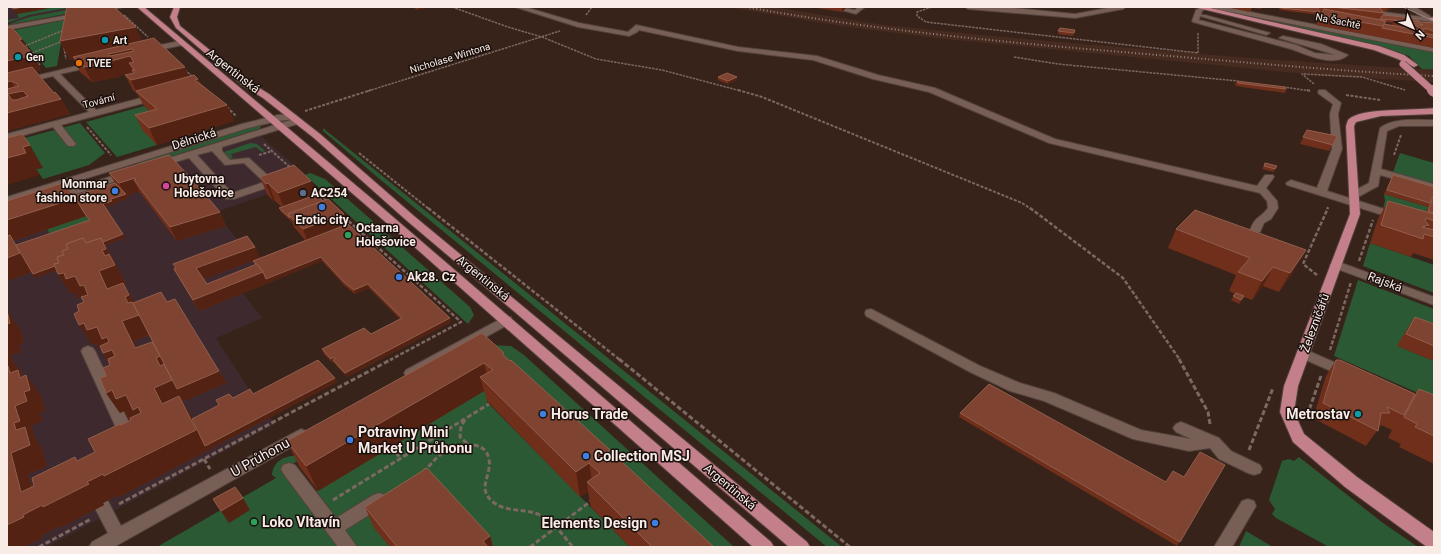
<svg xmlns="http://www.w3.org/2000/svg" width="1441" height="554" font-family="Roboto,sans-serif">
  <rect width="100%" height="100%" fill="#38231b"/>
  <g fill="#3e2a2e">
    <polygon points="7,7 84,7 50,16 7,24"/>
    <polygon points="261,136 305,175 280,190 216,212 245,250 252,248 263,261 268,283 243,293 262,318 216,338 252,394 275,424 47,547 7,547 7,216 130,176"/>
  </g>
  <polygon fill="#462b20" points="727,7 772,7 884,25 991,36 1249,58 1401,68 1398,65 1416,69 1434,69 1434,82 1328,76 945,39 841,26"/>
  <g fill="#2b5933">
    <polygon points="55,7 72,7 29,15 7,23 7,20 19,18 17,14"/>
    <polygon points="82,7 82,11 7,25 29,17"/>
    <polygon points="1207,7 1431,51 1434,53 1434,69 1422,69 1409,56 1386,48"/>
    <polygon points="65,20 57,66 46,68 15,30"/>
    <polygon points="144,106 164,125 157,145 117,157 86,122"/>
    <polygon points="80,123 105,153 89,165 43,179 36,169 42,168 10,142"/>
    <polygon points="259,125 261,127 259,129 143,165 138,164 140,161 252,126"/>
    <polygon points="323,128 842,547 827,547 382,181 323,131"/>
    <polygon points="250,143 257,144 265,151 262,152 256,147 231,154 233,158 230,159 224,152"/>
    <polygon points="1400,153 1434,163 1434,184 1393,172"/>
    <polygon points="310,173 325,179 470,307 474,315 468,324 305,175"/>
    <polygon points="1384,194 1428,207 1429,206 1423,218 1383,209 1385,201"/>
    <polygon points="86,216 93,224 53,238 47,229"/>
    <polygon points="1370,243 1434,265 1434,293 1363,266"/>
    <polygon points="1358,280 1434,309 1434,340 1398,346 1434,361 1434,400 1334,356"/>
    <polygon points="491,345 511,346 524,355 734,547 709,547"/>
    <path d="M490,387L487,402L630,547H487L375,528L390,547H157L276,478L272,475C273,458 291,453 305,457L282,470L304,498Z"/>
    <polygon points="1299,457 1383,523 1418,547 1329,547 1276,518 1272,514 1275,509 1269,500 1282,461 1289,459 1294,461"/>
    <polygon points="1246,531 1273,547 1239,547"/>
  </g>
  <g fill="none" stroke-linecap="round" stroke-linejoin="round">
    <defs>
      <g id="minor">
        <polygon points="110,7 123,7 100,13 97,11"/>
        <path d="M515,7H525L579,23L628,32L636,25L738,47L817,56L878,75L935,88L1055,139L1257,186L1265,175H1273L1274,177L1266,188L1277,201L1278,208L1271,219L1264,223L1260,232H1252L1250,230C1256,215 1260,219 1268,208L1267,201L1260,193L1049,143L929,92L873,79L813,60L738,51L639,30L637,32L629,36L578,27Z"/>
        <polygon points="858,7 865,7 856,14 841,10 844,8 855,10"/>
        <polygon points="965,7 1003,7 1075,14 1113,7 1126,7 1123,9 1075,18 968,9"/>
        <path d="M1201,7L1207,8L1202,11L1201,15H1205L1270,33L1266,35L1200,16L1199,20L1296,45L1315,53L1336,55L1279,38L1283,36L1321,44L1348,55C1333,68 1306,54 1291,49L1193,22L1192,21L1196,10Z"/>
        <polygon points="1212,7 1225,7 1434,48 1434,52 1215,9"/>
        <polygon points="1407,7 1415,7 1430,16 1431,18 1434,18 1434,22 1368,14 1365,12 1368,10 1422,17"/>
        <polygon points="80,13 82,14 82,16 7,30 7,26"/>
        <polygon points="180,41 184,43 183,45 148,52 144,50 145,48"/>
        <polygon points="93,62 97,64 96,66 60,74 96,110 156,94 160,97 159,99 61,125 76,144 74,146 68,146 53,127 7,140 7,134 89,112 53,76 7,87 7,83"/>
        <polygon points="1319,90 1325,90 1341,103 1338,114 1342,149 1327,191 1400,214 1401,216 1400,218 1392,218 1287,185 1286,183 1291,180 1317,188 1332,149 1330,114 1333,104 1319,94 1318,92"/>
        <path d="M293,114L296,115L297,117L296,119H301L302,121L301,123L222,147V151L230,160L249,158L276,183L275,185L234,199H226L189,158L159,167L154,164L156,162L294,119L278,121L248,128L7,203V197L242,124L278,115ZM212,151L225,165L244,163L264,182L232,193L197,155Z"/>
        <path d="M1429,120H1434V126H1399L1387,131L1381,169L1434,184V190L1380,175L1378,186L1358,197H1350L1349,195L1350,193L1369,183L1380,128C1393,118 1413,120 1429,120Z"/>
        <polygon points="128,171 132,172 133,174 132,176 60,199 56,200 51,197 52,195"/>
        <polygon points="1336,261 1434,297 1434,305 1332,267 1330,265 1332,263"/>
        <polygon points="871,309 980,366 1020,383 1054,393 1141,430 1191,439 1176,432 1173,428 1176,424 1181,422 1186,424 1219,438 1231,451 1260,465 1262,469 1260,473 1254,475 1248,473 1219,459 1210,448 1189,451 1133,439 1044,401 1010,391 970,372 866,316 865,313 866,310"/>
        <polygon points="506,316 511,317 512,320 511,323 416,376 411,378 406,376 404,373 406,370"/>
        <path d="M88,346L93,348L95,351L133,431C128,439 124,444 115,441L112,437L117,430L81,351L83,348Z"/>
        <polygon points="1304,349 1352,370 1354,373 1352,376 1347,378 1299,357 1297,354 1299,351"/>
        <polygon points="301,429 306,431 309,435 306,439 114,547 89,547 92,542 108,533 86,491 88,486 94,484 100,486 121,526"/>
        <polygon points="289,463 295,465 336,518 373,495 379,493 385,495 387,500 385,505 345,530 357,547 338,547 283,473 281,469 283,465"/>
        <polygon points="1248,499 1254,501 1256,506 1232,547 1214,547 1242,501"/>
      </g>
      <g id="major">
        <polygon points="137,7 144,7 378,204 771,542 774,547 753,547 419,251"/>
        <polygon points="174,7 180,7 177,17 180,26 248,81 269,94 320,134 414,216 807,542 810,547 789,547 523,319 406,220 314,138 263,98 242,85 176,28 170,17"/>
        <polygon points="1194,7 1206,7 1379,46 1404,55 1418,65 1414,67 1398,59 1374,50"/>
        <polygon points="1434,17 1434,22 1429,19 1430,18"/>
        <path d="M1434,108V114L1381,116L1356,122L1354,126L1360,214L1298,386L1294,412L1304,434L1357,477L1434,532V547H1427L1345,487L1293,442L1280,412L1284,386L1350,214L1346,126L1348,120C1360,107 1415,111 1434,108Z"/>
      </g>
    </defs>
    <use href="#minor" stroke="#53423c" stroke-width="2"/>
    <use href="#major" stroke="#53423c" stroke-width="2"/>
    <g stroke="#7b6861" stroke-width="1.5" stroke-dasharray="2.5 1" stroke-linecap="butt">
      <polyline points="452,7 508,27 542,37 596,59 662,70 741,91"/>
      <polyline points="932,7 917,12 917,16 926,22 1198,53 1198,32"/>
      <polyline points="124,15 148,37"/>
      <polyline points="586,15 592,7"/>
      <polyline points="24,44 40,65"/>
      <polyline points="25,46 64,30"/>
      <polyline points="64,48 66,59"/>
      <polyline points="32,53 63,41"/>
      <polyline points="1014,57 1058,64 1238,81"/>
      <polyline points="185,70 193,77"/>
      <polyline points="1314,84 1302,74 1362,77 1405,90"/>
      <polyline points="1283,87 1311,91"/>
      <polyline points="368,91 560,31"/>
    </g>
    <g stroke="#7b6861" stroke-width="2" stroke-dasharray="3 1.5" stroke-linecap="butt">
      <polyline points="738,90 762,97 1022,203 1031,209"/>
      <polyline points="1307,90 1311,91"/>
      <polyline points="1346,95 1380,100"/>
      <polyline points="227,107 236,116"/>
      <polyline points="305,111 371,90"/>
      <polyline points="87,127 111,155"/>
      <polyline points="264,144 292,169"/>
      <polyline points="359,153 429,209"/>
      <polyline points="259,155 272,151"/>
      <polyline points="1394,155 1401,135"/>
      <polyline points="313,189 327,201"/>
      <polyline points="1327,209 1328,207"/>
    </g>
    <g stroke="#7b6861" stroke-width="2.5" stroke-dasharray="4 2" stroke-linecap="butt">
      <polyline points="428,208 620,360"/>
      <polyline points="1030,208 1123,278 1180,360"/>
      <polyline points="344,217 461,322 390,360"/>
      <polyline points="1359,261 1373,220"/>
      <polyline points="1317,275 1303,264 1328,208"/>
      <polyline points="1330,350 1351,282"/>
    </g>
    <g stroke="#7b6861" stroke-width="3" stroke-dasharray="5 2.5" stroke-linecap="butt">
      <polyline points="619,359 850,547"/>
      <polyline points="1179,359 1208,412 1210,424"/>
      <polyline points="1307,416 1321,376"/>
      <polyline points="465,420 461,426 460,437 468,444"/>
      <polyline points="391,447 401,459"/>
      <polyline points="1249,450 1273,388"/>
      <polyline points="204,459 210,469"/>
      <path d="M423,472C430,466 435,458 443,453C456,444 485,438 489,459C492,476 476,488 493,502C507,513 525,508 540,515C554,521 563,536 573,547"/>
      <polyline points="333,500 489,404"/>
      <polyline points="119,504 392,359"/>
      <polyline points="39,547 91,519"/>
      <polyline points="530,547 591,501"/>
    </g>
    <use href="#minor" fill="#785f56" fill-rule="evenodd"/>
    <use href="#major" fill="#c37f8a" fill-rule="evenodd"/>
    <polyline stroke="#98867f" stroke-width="1" points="1403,7 1434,21"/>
    <path stroke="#98867f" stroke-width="2" stroke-dasharray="1 2.5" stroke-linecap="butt" d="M746,7C879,31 1012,43 1146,54C1242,62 1338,71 1434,76"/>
    <defs>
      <polyline id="major-bridge-far1" points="1403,64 1433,91"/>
      <polyline id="major-bridge" points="1432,90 1434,92"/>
    </defs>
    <use href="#major-bridge-far1" stroke="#53423c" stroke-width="8" stroke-linecap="butt"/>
    <use href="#major-bridge" stroke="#53423c" stroke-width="11" stroke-linecap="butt"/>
    <use href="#major-bridge-far1" stroke="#c37f8a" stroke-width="7"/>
    <use href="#major-bridge" stroke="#c37f8a" stroke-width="10"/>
  </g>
  <g fill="#6f2f1b" fill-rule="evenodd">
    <polygon points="412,7 430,7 418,10"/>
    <polygon points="817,7 846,7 846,8 842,12 817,8"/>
    <polygon points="1230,7 1262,7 1261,9 1252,8 1250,12 1232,8"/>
    <path d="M1278,7H1391L1389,11H1382L1384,13L1383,15L1420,22L1434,23V48L1316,25L1320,16L1319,15L1280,10ZM1385,22L1393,23L1392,25L1384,24Z"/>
    <polygon points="7,26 33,55 41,70 36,71 54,93 61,99 70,114 7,131"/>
    <polygon points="1060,28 1075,30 1073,36 1058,34"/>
    <polygon points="60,41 142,41 189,76 198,79 201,84 227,105 234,121 157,145 143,131 135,115 149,111 144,106 138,95 133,90 125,75 133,73 133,72 118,76 119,77 92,82 80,72 74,59 70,60"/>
    <polygon points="718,77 737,80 728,84 718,80"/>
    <polygon points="1237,81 1286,89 1285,93 1236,86 1235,84"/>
    <polygon points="1307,130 1337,136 1329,151 1300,144"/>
    <path d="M169,155L220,212L226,226L177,241L139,191L127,196L128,198L114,203L115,204L105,207L125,238L105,245L112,257L126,284L124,285L134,303L167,302L219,371L226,383L184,401L183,400L182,401L192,419L233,398L335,378L337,382L119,497L118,495L103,503L104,505L60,528L59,526L41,536L42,538L24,547L7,311L21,331L24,342L19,344L21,352L11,355L12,360L21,372L23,377L41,396L45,410L40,413L42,421L31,426L35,439L41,447L47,466L28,474L32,487L75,457L78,461L95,452L121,425L131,420L130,419L129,420L124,411L120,413L106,393V376L110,365L103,353L101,349L100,350L96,343L92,345L79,311L84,302L85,295L78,298L75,292L71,294L58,274L57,270L35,278L32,272L7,281V201L74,196L115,183L109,173ZM86,216L90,221L18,248L13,241ZM149,335L159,353L137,348L134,341Z"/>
    <polygon points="1265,163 1277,166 1273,172 1262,169"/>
    <polygon points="1393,175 1430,203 1432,200 1434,200 1434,260 1413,253 1411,257 1370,243 1378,219 1388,201 1426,212 1428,207 1384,194"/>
    <polygon points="260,177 311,181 316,195 323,201 344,214 348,224 450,318 451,322 347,377 335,364 334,362 333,363 324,354 322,349 371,334 400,319 369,288 355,294 345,286 322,261 199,311 180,280 174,269 255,247 260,258 204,279 207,284 255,265 253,261 305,240 294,227 292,222 281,212 279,208 282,207 275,201 273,201 267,194"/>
    <polygon points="1176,229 1295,269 1279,292 1263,286 1252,300 1244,297 1239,304 1231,300 1235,294 1229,291 1236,275 1168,248"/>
    <polygon points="1415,317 1434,324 1434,361 1397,346 1407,329"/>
    <polygon points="504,353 504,356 610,454 714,547 630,547 591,507 588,492 580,497 487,401 484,391 318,491 299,466 287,441"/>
    <polygon points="1336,360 1415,394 1419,389 1434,395 1434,464 1399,447 1401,444 1388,438 1392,430 1381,425 1366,446 1313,418 1326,376"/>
    <polygon points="960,413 1166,482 1225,465 1177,546 959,417"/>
    <polygon points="365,507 490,536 493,547 390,547 374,528"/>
  </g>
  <g fill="#532212">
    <polygon points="23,7 45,7 46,9 16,14 13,9"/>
    <polygon points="418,7 430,7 418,10"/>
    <polygon points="842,7 846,7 846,8 842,12"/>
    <polygon points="1389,7 1391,7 1389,11 1386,11"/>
    <polygon points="136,27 144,46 73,57 74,59 70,60 60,41"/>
    <polygon points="22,39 30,53 19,40"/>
    <polygon points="132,49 138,63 134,62 130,56 136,71 129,63 133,72 118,76 119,77 92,82 84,67 108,54"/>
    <polygon points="33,55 41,70 7,78 7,61"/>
    <polygon points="185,67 191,82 136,91 138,95 131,80"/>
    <polygon points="737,77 737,80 728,84 728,81"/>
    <polygon points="198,79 205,94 195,80"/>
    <polygon points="11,81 17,92 23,91 32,106 61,99 70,114 7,131 7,82"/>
    <polygon points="227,105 234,121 157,145 149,128"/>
    <polygon points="7,136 19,155 23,147 30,145 43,168 36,169 40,175 7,185"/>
    <polygon points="135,178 141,190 134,180 139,191 127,196 128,198 114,203 115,204 105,207 103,204 111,199 125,195 119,183"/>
    <polygon points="311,181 318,198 285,210 278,193"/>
    <polygon points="268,183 275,201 273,201 266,184"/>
    <polygon points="76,198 86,216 13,241 22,254 32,272 7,281 7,220"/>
    <polygon points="220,212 226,226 177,241 170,227"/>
    <polygon points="344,214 349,227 308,243 303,229"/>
    <polygon points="1429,225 1421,238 1422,227"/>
    <polygon points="123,234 125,238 105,245 112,257 126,284 124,285 134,302 150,334 134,341 147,368 135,348 99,271 91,251 61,257"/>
    <polygon points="255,247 260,258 202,280 196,268"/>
    <polygon points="1306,250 1295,269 1279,292 1290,273"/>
    <polygon points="321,257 322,261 199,311 193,300 263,272"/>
    <polygon points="64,262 67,266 35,278 33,274"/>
    <polygon points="1273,267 1263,286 1252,300 1262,281"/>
    <polygon points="64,273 75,276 84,285 96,304 85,295 78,298 75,292 71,294 58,274"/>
    <polygon points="368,284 369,288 355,294 354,290"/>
    <polygon points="7,311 21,331 24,342 19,344 21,352 11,355 12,360 21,372 22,376 29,385 26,375 41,396 45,410 40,413 42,421 31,426 35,439 41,447 47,466 28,474 37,508 77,461 75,457 91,478 162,404 154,388 160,366 156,358 152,342 164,362 219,371 226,383 184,401 183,400 182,401 191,416 206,446 335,378 337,382 119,497 118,495 103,503 104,505 60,528 59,526 41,536 42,538 24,547 7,547 7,525 23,515 21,492 11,453 16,430 14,423 7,379"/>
    <polygon points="450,318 451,322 347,377 345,373"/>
    <polygon points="84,323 97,327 107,337 119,357 116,373 103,353 107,347 100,350 96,343 92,345 79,325"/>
    <polygon points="334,357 335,361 333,360 334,362 333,363 331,359"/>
    <polygon points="484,363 490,387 480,377 484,391 318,491 306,466"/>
    <polygon points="112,390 126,395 138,407 151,428 137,416 129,420 124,411 120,413 106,393"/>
    <polygon points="589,463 593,488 587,482 588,492 580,497 576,472"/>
    <polygon points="243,498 250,510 229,523 221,511"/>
    <polygon points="490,536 493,547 484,547 483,541"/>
  </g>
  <g fill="#7e4331" stroke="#915e4d" fill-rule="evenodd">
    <polygon points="12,7 23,7 13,9"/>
    <polygon points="67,7 114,7 136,27 60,41"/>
    <polygon points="1281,7 1317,7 1320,12 1281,8"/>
    <polygon points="1332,7 1379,7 1384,13"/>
    <polygon points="1324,9 1386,21 1383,26 1321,15"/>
    <polygon points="1383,15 1412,18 1420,22 1380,19"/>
    <polygon points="1394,20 1434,23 1434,32 1429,29 1421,29 1415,25 1423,25 1421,24 1398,23"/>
    <polygon points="1384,24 1424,31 1423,33 1434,35 1434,38 1382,28"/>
    <polygon points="7,26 8,28 11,27 16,32 22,39 19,40 33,55 7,61"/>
    <polygon points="1060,28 1075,30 1074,33 1058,31"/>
    <path d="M154,38L185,67L131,80L125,75L134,73L132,70H135L129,63L134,62L130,56L111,61L112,62L84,67L73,57ZM132,49L134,51L110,56L108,54Z"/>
    <path d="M32,67L54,93L55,92L61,99L7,113V89L19,86L16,83L11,81L7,82V73ZM23,91L28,96L16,100H12L8,94Z"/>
    <polygon points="727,73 737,77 728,81 718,77"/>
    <polygon points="194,75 198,79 195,80 227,105 149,128 135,115 157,109 136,91"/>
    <polygon points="1237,81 1285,87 1286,89 1238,83"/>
    <polygon points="1307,130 1337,136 1333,145 1303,137"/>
    <polygon points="22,134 30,145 23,147 26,153 7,158 7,138"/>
    <polygon points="169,155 191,178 220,212 170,227 134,180 136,179 135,178 119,183 109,173"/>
    <polygon points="1265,163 1277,166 1275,169 1264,166"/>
    <polygon points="294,165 311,181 278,193 268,183 266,184 260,177"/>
    <polygon points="1393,175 1434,187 1434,195 1430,203 1387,190"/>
    <polygon points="63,183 76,198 7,220 7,201"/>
    <polygon points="115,183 126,194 111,199 112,201 103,204 123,234 103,242 101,238 86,243 83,238 66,244 68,249 62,251 64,255 57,257 59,263 54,264 55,266 33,274 16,245 90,220 85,214 74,196"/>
    <polygon points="316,195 323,201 288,214 290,218 279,208"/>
    <polygon points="328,199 344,214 303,229 288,214"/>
    <polygon points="1432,200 1434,200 1434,213 1428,211"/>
    <polygon points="1388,201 1434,214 1434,221 1426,218 1425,221 1429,225 1422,227 1434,230 1434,237 1424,234 1423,239 1381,225"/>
    <polygon points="1195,210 1306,250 1290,273 1273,267 1262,281 1238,272 1250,258 1176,229"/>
    <polygon points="348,224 450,318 345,373 333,360 335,359 334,357 331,359 322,349 364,328 371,334 402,318 368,284 354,290 344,282 321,257 266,279 263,272 257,264 256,264 253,261"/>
    <polygon points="10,235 20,253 7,258 7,236"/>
    <polygon points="247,236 255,247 196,268 207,284 257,264 263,272 193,300 174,269 176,268 173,264"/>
    <polygon points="83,238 86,243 101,238 106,249 102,250 105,256 109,254 115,265 99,271 107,289 123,283 129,295 125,297 128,303 132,302 139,315 122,321 135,348 152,342 160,356 156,358 160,366 164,364 172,380 154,388 162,404 179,396 196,430 104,476 103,474 87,482 89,484 43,507 42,505 23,515 24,517 7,525 7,367 8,366 10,373 18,370 20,378 26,375 30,390 24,392 27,401 15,406 20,421 14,423 16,430 25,427 30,445 11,453 21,492 34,486 32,478 75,457 77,461 95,452 88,439 120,424 121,425 131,420 130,418 141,413 138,407 133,410 126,395 116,399 112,390 106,393 100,378 106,376 103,368 110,365 108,359 115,356 112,350 103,353 100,346 109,342 107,337 102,339 97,327 87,330 84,323 79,325 74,314 79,311 77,305 84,302 81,297 88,295 84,285 80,286 75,276 66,279 64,273 58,274 54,264 59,263 57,257 64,255 62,251 68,249 66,244"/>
    <polygon points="161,292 167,302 175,299 219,371 177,389 133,303"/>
    <polygon points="1236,293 1244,296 1241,300 1233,296"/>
    <polygon points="7,311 10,323 7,324"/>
    <polygon points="1415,317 1434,324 1434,346 1406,334"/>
    <polygon points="482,333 504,353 502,354 510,361 511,360 610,450 607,452 617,460 619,459 714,547 652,547 587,482 600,473 589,463 576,472 480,377 493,370 484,363 306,466 287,441"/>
    <polygon points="318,360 335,378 205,446 192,419 219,405 216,400 229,394 233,398 250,389 253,394"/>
    <polygon points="1336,360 1340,360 1415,394 1404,415 1387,407 1390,413 1381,413 1378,431 1323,403"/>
    <polygon points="989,384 1166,482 1173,471 1184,477 1200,452 1225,465 1180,542 960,413"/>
    <polygon points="1419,389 1434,395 1434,436 1415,427 1417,424 1404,417"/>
    <polygon points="427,468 490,536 483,541 488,547 397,547 365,507"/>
    <polygon points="235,487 243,498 221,511 213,499"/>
  </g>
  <g fill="#0f9aa8" stroke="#190f0c" stroke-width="1.5">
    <circle cx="105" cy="40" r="4"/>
    <circle cx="18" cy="57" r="4"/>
    <circle cx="1358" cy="414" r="4"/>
  </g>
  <circle fill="#e8710a" stroke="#190f0c" stroke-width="1.5" cx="79" cy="63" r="4"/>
  <circle fill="#d1479c" stroke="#190f0c" stroke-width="1.5" cx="166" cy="186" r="4"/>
  <g fill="#3f7fe0" stroke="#190f0c" stroke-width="1.5">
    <circle cx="115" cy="191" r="4"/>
    <circle cx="322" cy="207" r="4"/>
    <circle cx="399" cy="277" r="4"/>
    <circle cx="543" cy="414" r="4"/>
    <circle cx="350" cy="440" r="4"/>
    <circle cx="586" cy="456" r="4"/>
    <circle cx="655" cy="523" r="4"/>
  </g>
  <circle fill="#5c6f8a" stroke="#190f0c" stroke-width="1.5" cx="303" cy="193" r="4"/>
  <g fill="#2e9e5b" stroke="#190f0c" stroke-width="1.5">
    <circle cx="348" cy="235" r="4"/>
    <circle cx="254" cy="522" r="4"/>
  </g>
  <g text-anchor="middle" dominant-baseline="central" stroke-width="3" stroke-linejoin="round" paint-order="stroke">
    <g font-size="10" fill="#f9ebe5" stroke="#190f0c">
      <text transform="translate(1338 21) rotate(11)">Na Šachtě</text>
      <text transform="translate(450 58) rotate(-17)">Nicholase Wintona</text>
      <text transform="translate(99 101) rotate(-15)">Tovární</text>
    </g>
    <g font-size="10" font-weight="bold" fill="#f9ebe5" stroke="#190f0c" text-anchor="start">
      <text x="113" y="40">Art</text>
      <text x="26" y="57">Gen</text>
      <text x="87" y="63">TVEE</text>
    </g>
    <g font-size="12" fill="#f9ebe5" stroke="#190f0c">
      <text transform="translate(233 71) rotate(38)">Argentinská</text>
      <text transform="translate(194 139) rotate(-18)">Dělnická</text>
      <text transform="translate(483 278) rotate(39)">Argentinská</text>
      <text transform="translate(1385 282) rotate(21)">Rajská</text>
      <text transform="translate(1315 323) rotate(-70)">Železničářů</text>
      <text transform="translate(730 487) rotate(40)">Argentinská</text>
    </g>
    <g font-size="12" font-weight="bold" fill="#f9ebe5" stroke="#190f0c" text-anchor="start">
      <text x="174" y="179">Ubytovna<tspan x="174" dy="14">Holešovice</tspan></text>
      <text x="107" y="184" text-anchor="end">Monmar<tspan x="107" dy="14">fashion store</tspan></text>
      <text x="311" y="193">AC254</text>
      <text x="322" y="220" text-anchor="middle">Erotic city</text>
      <text x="356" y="228">Octarna<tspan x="356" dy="14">Holešovice</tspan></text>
      <text x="407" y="277">Ak28. Cz</text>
    </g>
    <g font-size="14" font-weight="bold" fill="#f9ebe5" stroke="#190f0c" text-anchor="start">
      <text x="551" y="414">Horus Trade</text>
      <text x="1350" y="414" text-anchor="end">Metrostav</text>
      <text x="358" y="432">Potraviny Mini<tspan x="358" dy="16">Market U Průhonu</tspan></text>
      <text x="594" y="456">Collection MSJ</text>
      <text x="262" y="522">Loko Vltavín</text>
      <text x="647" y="523" text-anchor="end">Elements Design</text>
    </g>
    <g font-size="14" fill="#f9ebe5" stroke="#190f0c">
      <text transform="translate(260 457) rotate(-29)">U Průhonu</text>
    </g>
  </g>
  <rect width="1441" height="554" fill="none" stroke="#f9ebe5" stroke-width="16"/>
  <g transform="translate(1413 28) rotate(135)" stroke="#190f0c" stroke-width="3" paint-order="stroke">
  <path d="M0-3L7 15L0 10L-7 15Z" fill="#f9ebe5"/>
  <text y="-6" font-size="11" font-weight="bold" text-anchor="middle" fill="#f9ebe5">N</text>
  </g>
</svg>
